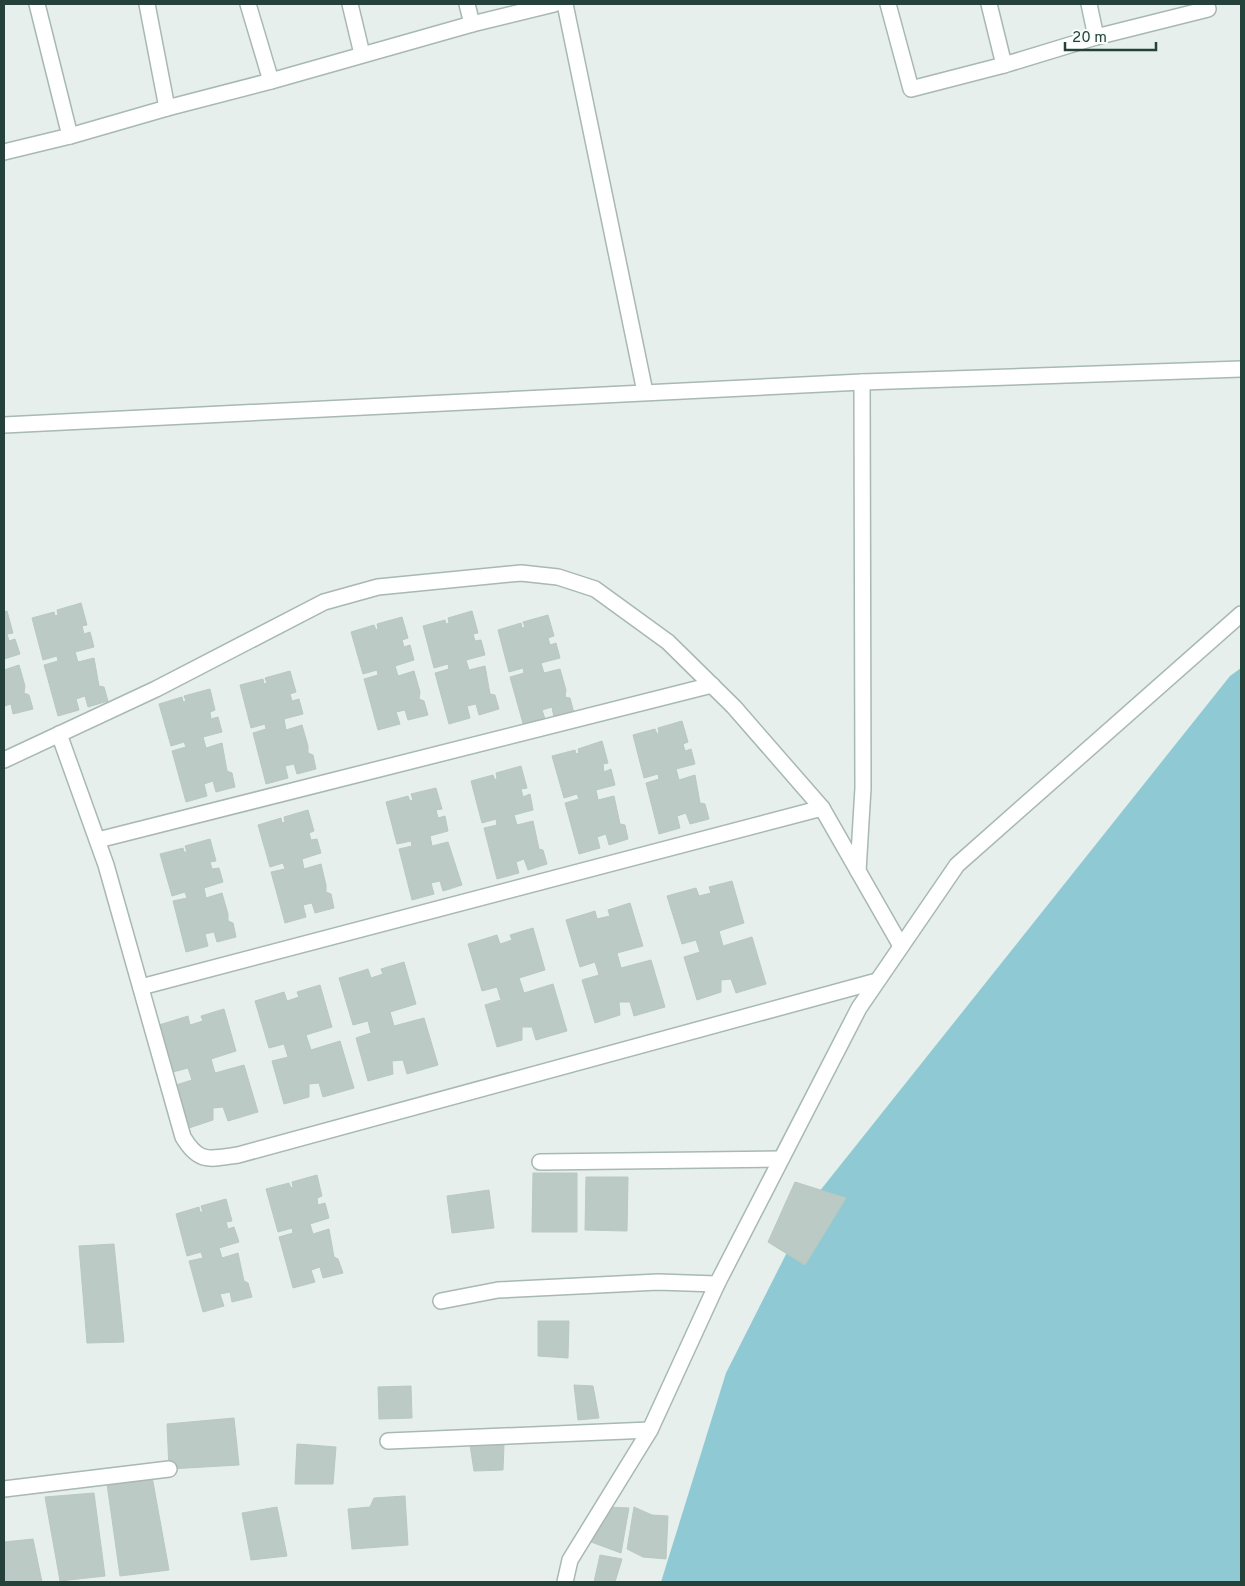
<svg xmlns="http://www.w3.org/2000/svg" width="1245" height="1586" font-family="Overpass,sans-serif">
  <rect width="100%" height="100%" fill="#e6efeb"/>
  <polygon fill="#8ec9d4" points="1241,668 1241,1582 661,1582 726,1373 815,1197 1230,676"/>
  <g fill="#bbcac4" stroke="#b8c9c2">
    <polygon points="81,603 87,625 82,626 84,634 90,632 94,647 75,652 78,662 94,658 99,686 104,687 108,701 88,707 85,696 76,699 79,710 58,716 44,665 58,661 57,656 43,660 32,618 54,612 55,616 58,615 57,610"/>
    <polygon points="7,611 13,633 7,634 9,641 15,639 20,654 4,659 4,612"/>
    <polygon points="472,611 478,633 473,634 475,641 481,640 485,655 466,660 469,670 485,666 490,694 495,695 499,709 479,715 476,704 467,706 470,718 449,724 435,673 449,669 448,664 434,668 423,626 445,620 446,624 449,623 448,618"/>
    <polygon points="548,615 554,636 548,638 550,645 556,643 560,658 541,663 544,673 560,669 566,690 565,697 570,698 574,713 554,718 552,707 542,710 546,722 524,727 510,677 524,673 523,668 509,672 498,630 521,623 522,628 525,627 523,622"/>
    <polygon points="402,617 408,638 402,640 404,647 410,645 414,660 395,666 398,676 414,671 420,692 419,699 424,701 428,715 408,720 405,710 396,712 400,724 378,730 364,679 378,675 377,670 363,674 351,632 374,625 376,630 378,629 377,624"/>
    <polygon points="19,665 25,686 24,693 29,695 33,709 13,714 11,704 4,706 4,670"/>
    <polygon points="290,671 296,692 290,694 292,701 299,699 303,714 284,719 286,730 302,725 308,746 308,753 313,755 316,769 297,774 294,764 285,766 288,778 266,784 253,733 266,729 265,724 251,728 240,685 263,679 264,684 267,683 265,678"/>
    <polygon points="210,689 215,710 210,712 211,719 218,717 222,732 203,737 206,748 222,743 227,771 232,773 235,787 216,792 213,781 204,784 207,796 186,802 172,751 186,747 184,742 171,746 159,704 182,697 183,702 186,701 184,696"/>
    <polygon points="682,721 688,742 683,744 685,751 691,749 695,764 676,769 679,780 695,775 700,803 705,804 709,819 690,824 686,813 677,816 680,828 659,834 646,783 659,779 658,774 644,778 633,735 655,729 657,734 659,733 658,728"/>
    <polygon points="602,741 608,763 603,764 604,772 611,769 615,785 596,790 598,800 614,796 620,824 625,825 628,839 609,845 606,834 597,837 600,848 579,854 565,803 579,799 577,794 564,798 552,756 575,750 576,754 579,753 578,749"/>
    <polygon points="521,766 527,788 521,789 523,797 530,794 533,810 514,815 517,825 533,821 539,849 543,850 547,864 528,870 524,859 516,862 519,873 497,879 484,828 497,825 496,819 482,823 471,781 493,775 495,780 497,778 496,773"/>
    <polygon points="436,788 442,809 436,810 438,818 445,816 448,831 430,836 432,846 448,842 462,885 443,891 440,881 431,883 434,894 412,900 399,849 412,846 411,841 397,844 386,802 408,796 410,801 413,800 411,794"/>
    <polygon points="308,810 314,831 309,833 311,840 317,839 321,853 302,859 304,869 321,864 326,885 326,892 331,894 334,908 315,913 312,903 303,905 306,917 285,923 271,872 285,869 283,863 270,867 258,825 281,818 282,823 285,822 284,817"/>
    <polygon points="210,839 216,861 210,862 212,869 219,868 223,882 204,888 206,898 222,893 228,914 228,921 233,923 236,937 217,942 214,932 205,934 208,946 186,952 173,901 187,898 185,892 172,896 160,854 183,848 184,852 187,852 185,846"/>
    <polygon points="732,881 744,923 719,931 723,946 752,937 766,984 736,993 731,979 721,980 721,992 697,1000 684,957 700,952 696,940 682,944 667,896 696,888 699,896 711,893 709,887"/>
    <polygon points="630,903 643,946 617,953 621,968 651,960 665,1007 634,1016 630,1002 619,1002 620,1015 595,1023 582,980 599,975 595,962 580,967 566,920 595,911 597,919 610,916 608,910"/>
    <polygon points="533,928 545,970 519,978 524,993 553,984 567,1031 536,1040 532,1027 522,1027 522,1040 497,1047 485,1005 501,1000 497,987 482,991 468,944 497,935 500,944 512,940 510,935"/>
    <polygon points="404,962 416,1004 390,1012 394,1026 424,1018 438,1065 407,1074 403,1060 392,1061 393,1074 368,1081 356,1038 371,1033 368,1021 353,1025 339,978 368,969 371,978 383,974 381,969"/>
    <polygon points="320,985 332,1027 306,1035 311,1050 340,1041 354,1088 323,1097 319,1083 309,1084 309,1097 284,1104 272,1061 288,1057 284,1044 269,1048 255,1001 284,992 287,1001 299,997 297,992"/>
    <polygon points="224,1009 236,1051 211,1059 215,1073 244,1065 258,1112 228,1121 223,1107 213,1108 213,1120 189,1128 176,1085 192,1080 188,1068 173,1072 159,1025 188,1016 190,1025 203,1021 201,1016"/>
    <polygon points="533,1173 577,1173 577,1232 532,1232"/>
    <polygon points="317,1175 322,1196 317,1198 318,1205 325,1203 329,1218 310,1224 313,1234 329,1229 334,1257 338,1259 343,1273 323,1278 320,1267 311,1270 315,1282 293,1288 279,1237 293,1233 292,1228 278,1232 266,1189 289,1183 291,1188 293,1187 292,1182"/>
    <polygon points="586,1177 628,1177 627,1231 585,1230"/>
    <polygon points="795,1182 846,1198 805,1265 768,1242"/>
    <polygon points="489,1190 494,1228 452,1233 447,1196"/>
    <polygon points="226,1199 232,1221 226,1222 228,1229 234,1227 239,1242 219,1248 222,1258 238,1253 244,1281 248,1283 252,1297 232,1302 230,1292 220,1294 224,1306 203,1312 189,1261 203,1258 201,1252 187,1256 176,1214 199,1207 200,1212 203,1212 201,1206"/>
    <polygon points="114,1244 124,1342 87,1343 79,1246"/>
    <polygon points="538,1321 569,1321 568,1358 538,1356"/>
    <polygon points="574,1385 593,1386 599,1418 578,1420"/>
    <polygon points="411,1386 412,1418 379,1419 378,1387"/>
    <polygon points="234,1418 239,1465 169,1469 167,1424"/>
    <polygon points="297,1444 336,1447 333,1484 295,1484"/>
    <polygon points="504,1444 503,1470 474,1471 470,1445"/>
    <polygon points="151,1471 169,1570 120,1576 106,1477"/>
    <polygon points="94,1493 105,1576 60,1581 45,1497"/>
    <polygon points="405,1496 408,1545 352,1549 348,1509 370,1507 374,1498"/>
    <polygon points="277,1507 287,1556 251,1560 242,1513"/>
    <polygon points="606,1507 629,1508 621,1553 583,1539"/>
    <polygon points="634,1507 652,1515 668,1516 666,1559 643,1557 627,1549"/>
    <polygon points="33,1539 42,1582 4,1582 4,1542"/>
    <polygon points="600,1555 622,1559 615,1582 594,1582"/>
  </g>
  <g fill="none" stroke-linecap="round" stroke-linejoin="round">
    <defs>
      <g id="minor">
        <polyline points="350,4 362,54"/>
        <polyline points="565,4 645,392"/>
        <polyline points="888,4 911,89 1004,65"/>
        <polyline points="989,4 1004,65 1096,37"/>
        <polyline points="1089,4 1096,37 1208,9 1206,4"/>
        <polyline points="472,24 554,4"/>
        <polyline points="271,81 472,24 467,4"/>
        <polyline points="167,108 271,81 248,4"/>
        <polyline points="70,136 167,108 147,4"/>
        <polyline points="4,152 70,136 37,4"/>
        <polyline points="4,425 862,382 1241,369"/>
        <path d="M59,734L106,865L183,1137C199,1164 210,1159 238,1155L877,981"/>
        <polyline points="4,760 156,689 324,602 378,587 521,573 558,577 595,589 668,642 734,707 822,808 901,946"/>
        <polyline points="98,840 712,685"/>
        <polyline points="858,871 863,788 862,382"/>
        <polyline points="141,987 822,808"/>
        <polyline points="540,1162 781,1159"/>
        <polyline points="441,1301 498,1290 658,1282 717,1284"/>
        <polyline points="388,1441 650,1430"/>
        <polyline points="4,1489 169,1469"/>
        <polyline points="565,1582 570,1560 650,1430 717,1284 859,1008 957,865 1241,614"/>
      </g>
    </defs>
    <use href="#minor" stroke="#a8b8b2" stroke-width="18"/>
    <use href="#minor" stroke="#fff" stroke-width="15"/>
  </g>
  <rect width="1245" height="1586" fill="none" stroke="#24423a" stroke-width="10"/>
  <path d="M1065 42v8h91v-8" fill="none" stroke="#24423a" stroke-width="2.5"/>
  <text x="1072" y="42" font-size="15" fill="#24423a" stroke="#f7fbf9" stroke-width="4" paint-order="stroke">20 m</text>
</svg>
